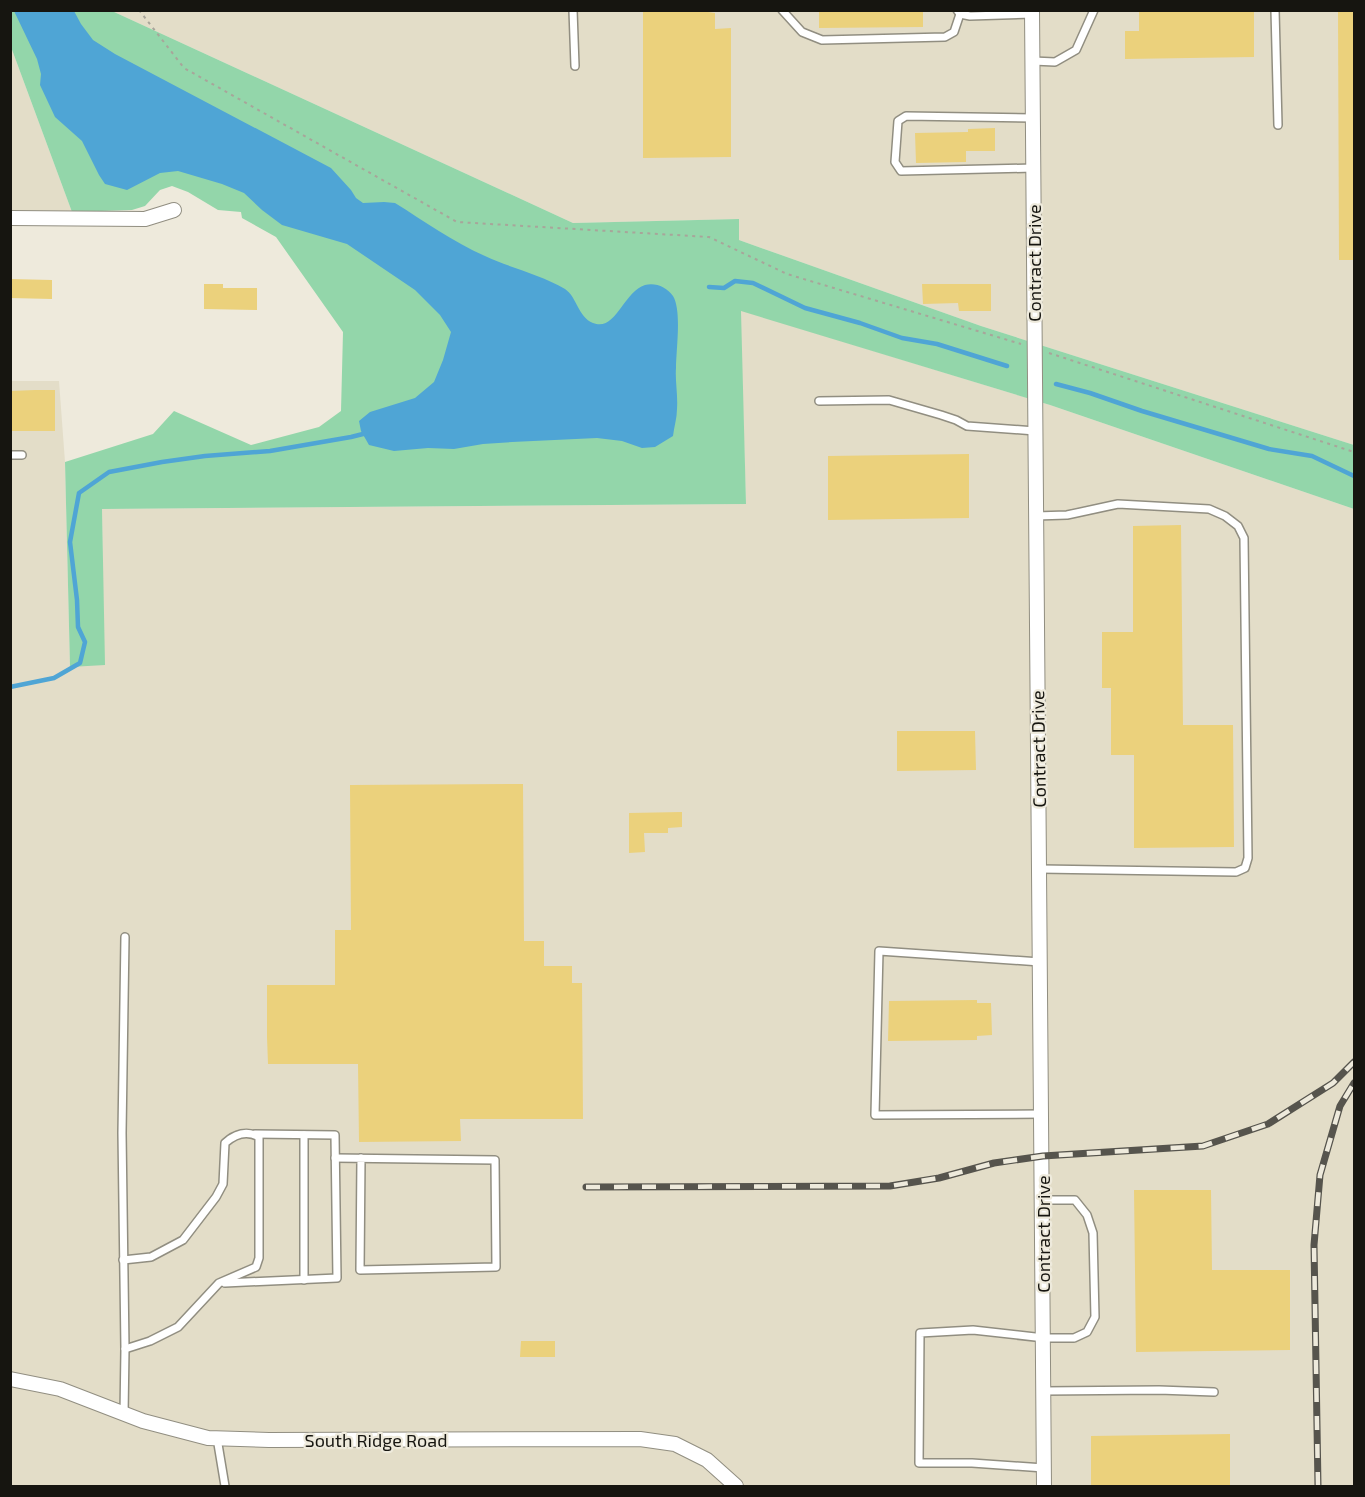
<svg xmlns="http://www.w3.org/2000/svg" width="1365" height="1497" font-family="'Exo 2',sans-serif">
  <rect width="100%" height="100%" fill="#eeeadc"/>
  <g fill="#e3ddc8">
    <polygon points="112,11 1354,11 1354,445 981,326 739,240 739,219 573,223"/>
    <polygon points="11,47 72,212 11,212"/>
    <polygon points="740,310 1050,405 1354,509 1354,1486 11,1486 11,381 59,381 65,462 70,666 104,664 102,509 746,504"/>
  </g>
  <polygon fill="#93d6aa" points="11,11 112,11 573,223 739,219 739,240 981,326 1354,445 1354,509 1050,405 741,311 746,504 102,509 105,665 70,667 65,462 153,434 174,411 251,445 319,427 341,411 343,332 276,237 242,218 241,212 218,210 188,192 172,186 160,190 145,206 132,210 72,212 11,47"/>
  <path fill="#4fa5d5" d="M14,11H74L81,24L93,40L115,54L331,168L351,190L356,198L363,203L384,202L395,203C424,221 453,242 485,256C510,268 540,274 565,289C577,297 578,317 593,323C616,332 623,292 645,285C655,282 667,287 673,296C682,311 676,350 676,368C675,381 678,395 677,409C677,418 674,427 673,436L655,447L642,448L622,441L597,438L512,442L483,444L454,449L428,448L394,451L369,445L361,431L359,421L370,412L415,398L434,382L443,360L451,332L440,315L415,290L347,244L282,225L262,210L244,193L222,184L178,171L160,173L127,190L105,184L99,175L82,141L55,117L40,85L41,74L37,59Z"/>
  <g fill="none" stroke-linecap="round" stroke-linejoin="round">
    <g stroke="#4fa5d5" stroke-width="4.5">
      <polyline points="709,287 724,288 735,281 753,283 805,308 860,323 902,338 937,344 1007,366"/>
      <polyline points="1056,384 1090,393 1142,411 1269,449 1312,456 1354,476"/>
      <polyline points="10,687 54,678 80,663 85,642 78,627 77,600 70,542 79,493 109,472 162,462 205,456 270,451 351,437 367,433"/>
    </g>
  </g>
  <g fill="#ebd17c">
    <polygon points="643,10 708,10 708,12 715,13 715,29 731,28 731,157 643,158"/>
    <polygon points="819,10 923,10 923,27 819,28"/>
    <polygon points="1139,10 1254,10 1254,57 1125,59 1125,31 1139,31"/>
    <polygon points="1338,10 1354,10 1354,260 1339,260"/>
    <polygon points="995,128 995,151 966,151 966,162 916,163 915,133 968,132 968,129"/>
    <polygon points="10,279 52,280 52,299 10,298"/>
    <polygon points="204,284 223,284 223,288 257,288 257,310 204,309"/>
    <polygon points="922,284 991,284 991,311 959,311 958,303 923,304"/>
    <polygon points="35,390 55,390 55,431 10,431 10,391"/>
    <polygon points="969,454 969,518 828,520 828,456"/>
    <polygon points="1181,525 1183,725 1233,725 1234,847 1134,848 1134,755 1111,755 1111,688 1102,688 1102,632 1133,632 1133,526"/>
    <polygon points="897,731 975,731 976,770 897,771"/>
    <polygon points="523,784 524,941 544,941 544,966 572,966 572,983 582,983 583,1119 460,1119 461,1141 359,1142 358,1064 268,1064 267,1037 267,985 335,985 335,930 351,930 350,785"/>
    <polygon points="682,812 682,827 668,828 668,833 644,833 645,852 629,853 629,813"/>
    <polygon points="977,1000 977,1003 991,1003 992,1035 977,1036 977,1040 888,1041 889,1001"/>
    <polygon points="1134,1190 1211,1190 1212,1270 1290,1270 1290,1350 1136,1352"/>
    <polygon points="521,1341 555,1341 555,1357 520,1357"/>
    <polygon points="1230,1434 1230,1486 1091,1486 1091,1436"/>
  </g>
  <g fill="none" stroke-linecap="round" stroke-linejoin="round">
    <defs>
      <g id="lane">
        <polyline points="573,10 575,66"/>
        <polyline points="782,10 802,32 822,40 945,37 954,32 960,14"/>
        <polyline points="957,10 960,14 970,16 1032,14"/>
        <polyline points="1275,10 1278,125"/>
        <polyline points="1033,61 1055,62 1076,50 1094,10"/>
        <polyline points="1033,118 906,116 898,121 895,162 901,171 1033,168"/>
        <polyline points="819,401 889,400 941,415 956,420 967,426 1035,431"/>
        <polyline points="10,455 22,455"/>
        <polyline points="1036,516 1067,515 1118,504 1209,509 1225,516 1238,526 1244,538 1248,858 1245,868 1236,872 1040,869"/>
        <polyline points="1040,962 879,951 875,1115 1042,1114"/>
        <polyline points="335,1158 495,1160 496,1267 360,1270 361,1158"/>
        <polyline points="1043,1200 1075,1200 1087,1215 1093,1233 1095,1317 1087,1332 1074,1338 1044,1338 973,1330 920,1333 919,1463 972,1463 1044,1468"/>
        <path d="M123,1260L151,1257L183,1240L216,1197L223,1184L225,1143C235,1134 247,1130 259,1137V1258L256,1267L219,1283L178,1327L150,1341L125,1349"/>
        <polyline points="304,1280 304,1135"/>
        <polyline points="225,1283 337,1278 335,1135 255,1134"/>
        <polyline points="1044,1391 1159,1390 1214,1392"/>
        <polyline points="124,1414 125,1349 122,1133 125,937"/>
        <polyline points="217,1438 225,1486"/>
      </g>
      <g id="street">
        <polyline points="1032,10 1044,1486"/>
        <polyline points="10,218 145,219 174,210"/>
        <polyline points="10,1379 60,1389 143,1421 208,1438 269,1440 640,1439 675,1444 707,1460 736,1486"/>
      </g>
    </defs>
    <use href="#lane" stroke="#918e81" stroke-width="10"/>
    <use href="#street" stroke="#918e81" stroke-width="16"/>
    <g stroke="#a8a59a" stroke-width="2" stroke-dasharray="3 4.5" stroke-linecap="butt">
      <polyline points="139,10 184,68 457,222 709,237 787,274 1021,344"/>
      <polyline points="1049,353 1354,452"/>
    </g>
    <use href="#lane" stroke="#fff" stroke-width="7"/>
    <use href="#street" stroke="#fff" stroke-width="14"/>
    <defs>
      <g id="rail">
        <polyline points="586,1187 890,1186 939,1178 994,1163 1043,1156 1203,1146 1268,1124 1333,1083 1354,1062"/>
        <polyline points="1318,1486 1314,1245 1320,1175 1340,1106 1354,1083"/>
      </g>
    </defs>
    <use href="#rail" stroke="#56544d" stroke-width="7"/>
    <use href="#rail" stroke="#eeeadc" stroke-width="4.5" stroke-dasharray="14" stroke-linecap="butt"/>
  </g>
  <g text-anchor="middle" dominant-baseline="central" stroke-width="4.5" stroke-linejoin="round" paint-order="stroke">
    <g font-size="18" fill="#161510" stroke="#eeeadc">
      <text transform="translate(1034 263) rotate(-90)">Contract Drive</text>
      <text transform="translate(1038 749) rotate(-91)">Contract Drive</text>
      <text transform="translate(1043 1234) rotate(-90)">Contract Drive</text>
      <text x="376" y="1440">South Ridge Road</text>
    </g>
  </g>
  <rect width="1365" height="1497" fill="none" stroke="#161510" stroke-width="24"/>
</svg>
